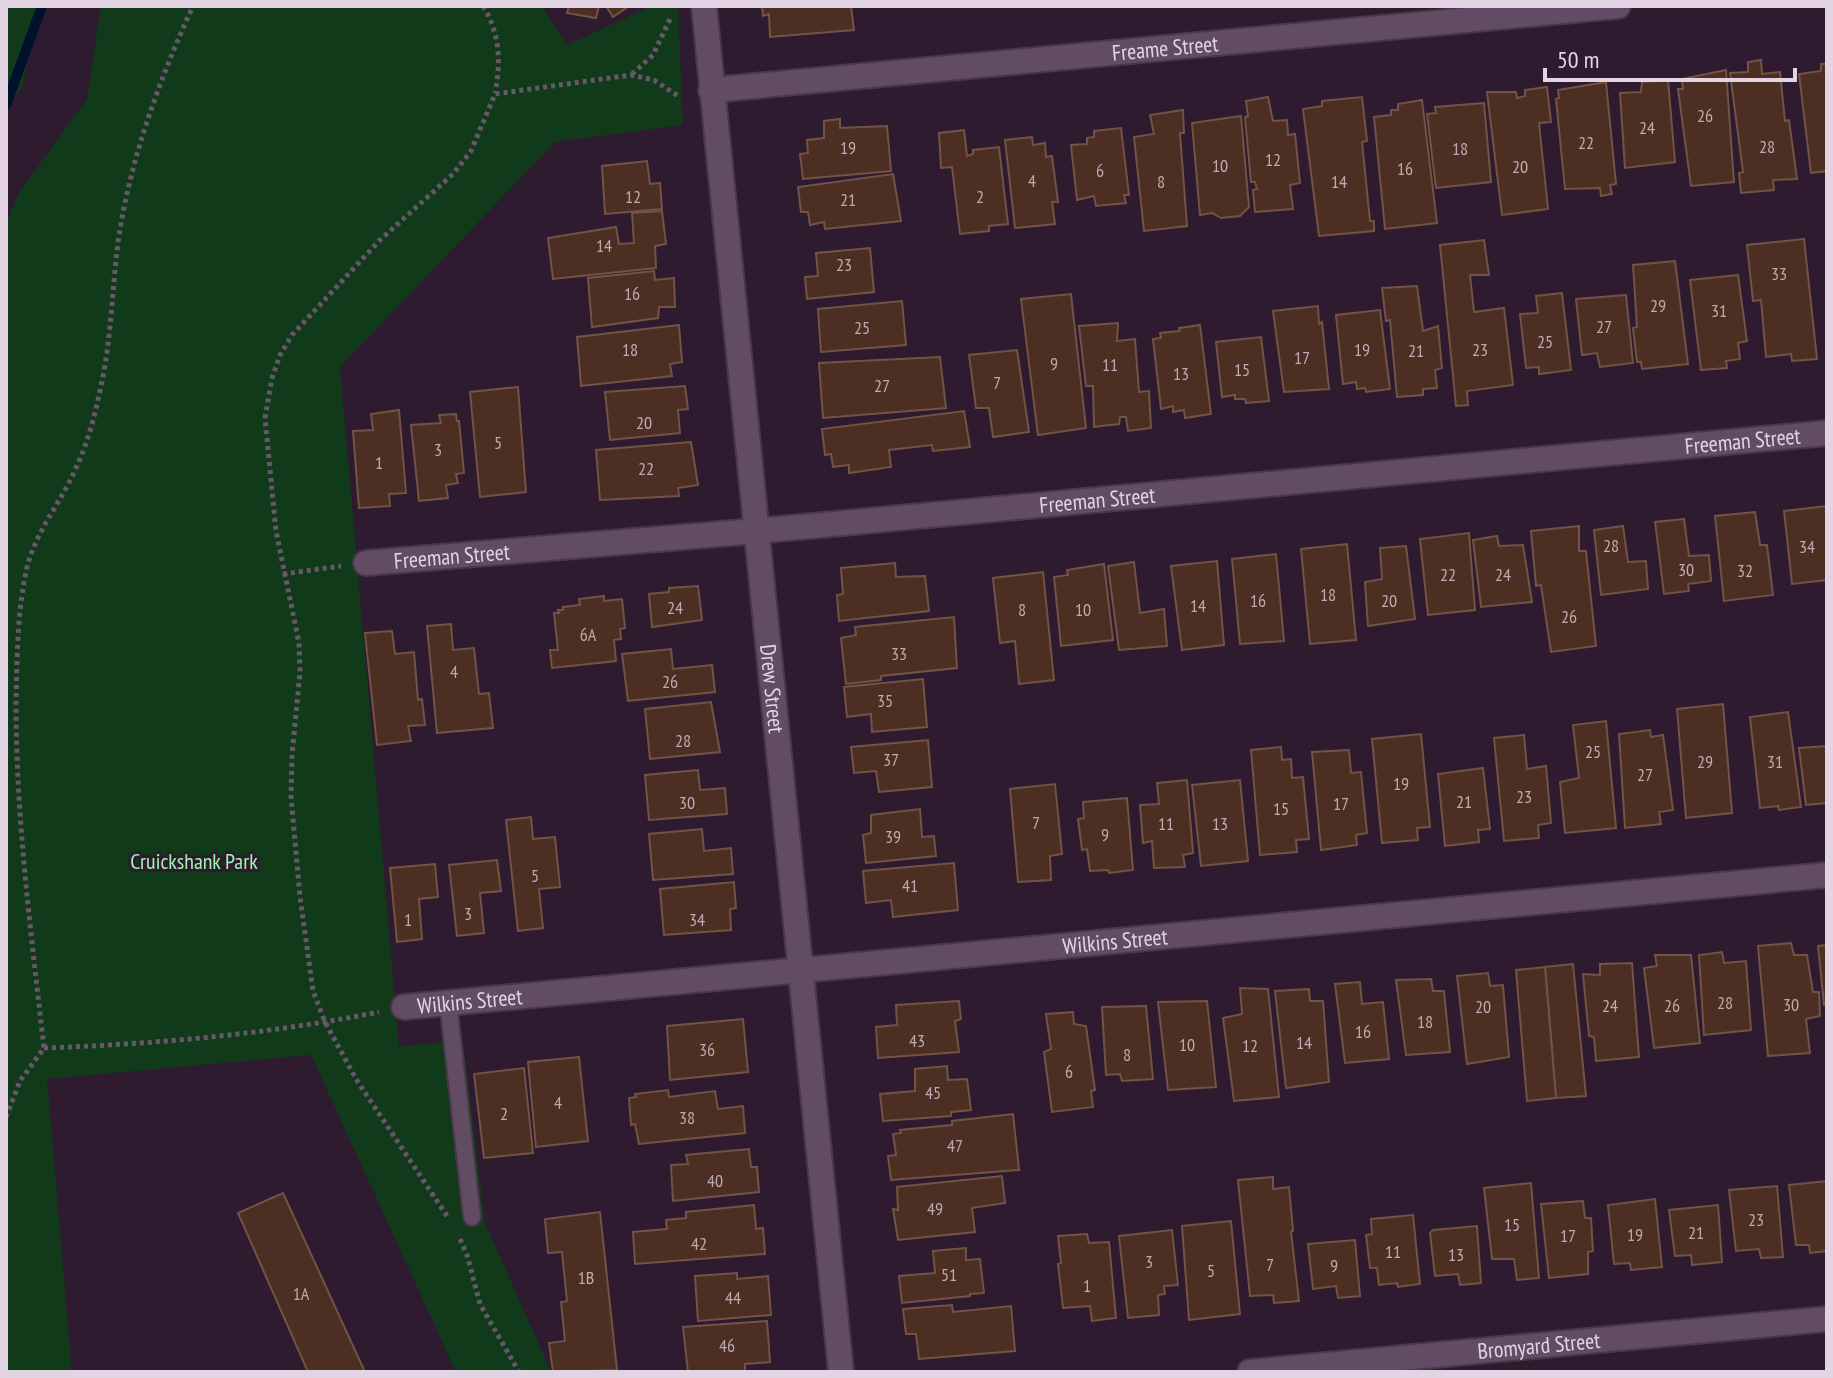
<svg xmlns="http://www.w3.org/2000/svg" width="1833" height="1378" font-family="'PT Sans Narrow',sans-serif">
  <rect width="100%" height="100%" fill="#2e1b30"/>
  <g fill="#113a1b">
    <polygon points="6,6 37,6 23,85 6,108"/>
    <polygon points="101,6 542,6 567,45 652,6 678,6 683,125 555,142 340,367 399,1046 463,1041 485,1223 551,1372 456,1372 311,1055 47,1079 72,1372 6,1372 6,224 18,194 87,99"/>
  </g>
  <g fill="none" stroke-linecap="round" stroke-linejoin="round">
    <polyline stroke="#00112b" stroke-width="10" points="6,105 42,6"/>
  </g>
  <g fill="#4c2f22" stroke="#725345" stroke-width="2">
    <polygon points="569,6 599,6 596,18 567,13"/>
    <polygon points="606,6 629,6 613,17"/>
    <polygon points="762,6 851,6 854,30 770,37 769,14 763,16"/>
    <polygon points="1761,60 1762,74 1780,72 1785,121 1789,120 1797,179 1773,180 1774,190 1741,193 1739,173 1743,172 1730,73 1748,72 1748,62"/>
    <polygon points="1821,64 1827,64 1827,171 1811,173 1799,74 1821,71"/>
    <polygon points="1726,70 1734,182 1691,186 1678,89 1683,89 1682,79"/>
    <polygon points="1668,80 1675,162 1625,168 1620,93 1641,92 1642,82"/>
    <polygon points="1606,82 1616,184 1610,185 1612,194 1601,196 1600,188 1565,189 1556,99 1559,98 1558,90"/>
    <polygon points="1547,87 1551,122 1539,123 1548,209 1502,215 1487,92 1516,92 1517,98 1525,96 1525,90"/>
    <polygon points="1268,97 1273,121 1287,120 1288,135 1295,134 1300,183 1290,185 1293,209 1255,212 1253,190 1257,189 1255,182 1251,182 1245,117 1248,116 1246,101"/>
    <polygon points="1362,97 1367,141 1362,142 1370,221 1374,221 1374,231 1319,236 1303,109 1322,106 1322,101"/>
    <polygon points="1422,100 1437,223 1385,229 1374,117 1391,115 1391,110 1398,110 1398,104"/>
    <polygon points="1484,103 1491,182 1436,188 1427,114 1436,113 1435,107"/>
    <polygon points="1183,110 1184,133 1180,133 1187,226 1144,231 1134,137 1154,134 1150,115"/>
    <polygon points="1241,116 1249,207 1240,216 1221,218 1212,213 1200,215 1192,123"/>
    <polygon points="840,119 840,128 887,126 891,171 803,179 800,154 808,153 807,140 824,138 824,121"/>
    <polygon points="1121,128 1129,195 1124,195 1126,203 1096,206 1094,196 1077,200 1071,145 1087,144 1087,138 1094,137 1094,131"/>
    <polygon points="964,130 967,156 973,154 973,150 999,147 1008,224 989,226 989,231 960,234 952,167 941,168 939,133"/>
    <polygon points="1032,137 1033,145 1045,143 1046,157 1052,156 1058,202 1052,202 1055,224 1015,228 1005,140"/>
    <polygon points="647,161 650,184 660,183 662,209 605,214 602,166"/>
    <polygon points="893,174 901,221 825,229 824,222 810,225 808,212 801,212 798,187"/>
    <polygon points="662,211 666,244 655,246 656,268 553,279 548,238 616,227 619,244 634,243 632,213"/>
    <polygon points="1804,239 1817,359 1792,361 1791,354 1766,357 1761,300 1753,301 1747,245"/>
    <polygon points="1484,240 1489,275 1470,275 1474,312 1504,308 1513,385 1467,391 1468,405 1456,406 1440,245"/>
    <polygon points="870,248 874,292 807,299 805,277 818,276 816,253"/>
    <polygon points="1675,261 1688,364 1642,369 1641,362 1637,362 1633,328 1637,327 1633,265"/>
    <polygon points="654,271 655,280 674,278 675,307 659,307 658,318 592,327 588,278"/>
    <polygon points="1738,275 1747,341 1738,343 1740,359 1726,361 1727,368 1701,370 1690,280"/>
    <polygon points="1417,286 1423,331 1438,326 1442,368 1435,370 1437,388 1423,389 1423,395 1397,397 1390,320 1386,321 1382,288"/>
    <polygon points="1562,293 1571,370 1539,374 1539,367 1526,368 1520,314 1538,313 1536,296"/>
    <polygon points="1071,294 1086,428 1038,435 1021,299"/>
    <polygon points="1626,295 1633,363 1600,367 1597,353 1582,355 1576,299"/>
    <polygon points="902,301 906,345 821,352 818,309"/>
    <polygon points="1318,306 1319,324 1322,322 1329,389 1284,392 1273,311"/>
    <polygon points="1380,310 1390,389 1366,392 1365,388 1357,389 1356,382 1343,384 1336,315"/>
    <polygon points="1118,323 1117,341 1135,339 1139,392 1149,391 1151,428 1128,431 1126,417 1120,417 1119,424 1094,427 1093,386 1086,386 1079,326"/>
    <polygon points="679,325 682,362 670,364 672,376 581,386 577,337"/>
    <polygon points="1200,325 1211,414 1185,418 1184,410 1173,412 1173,406 1161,409 1153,339 1161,338 1160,333 1180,331 1179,328"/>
    <polygon points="1261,337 1269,401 1246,403 1245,399 1235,399 1235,395 1222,397 1216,342"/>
    <polygon points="1017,350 1029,432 993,437 989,408 976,408 969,355"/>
    <polygon points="940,357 946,408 823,418 819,363"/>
    <polygon points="685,386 688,409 678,410 680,433 610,440 605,392"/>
    <polygon points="518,387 526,492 480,497 470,392"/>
    <polygon points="399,410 406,493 389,494 390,506 359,508 353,431 373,430 371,414"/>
    <polygon points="964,411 970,447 933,451 932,445 889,450 891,467 849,473 849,465 833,467 831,454 825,455 822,429"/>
    <polygon points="456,414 457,421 459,421 464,473 456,474 458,483 446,485 448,498 419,501 411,425 441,423 439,415"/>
    <polygon points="691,442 698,485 678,488 679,496 600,500 596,450"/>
    <polygon points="1827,506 1827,580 1792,584 1784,511"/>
    <polygon points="1755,512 1760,545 1767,545 1773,595 1724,601 1715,516"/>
    <polygon points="1684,519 1689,556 1709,555 1711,581 1688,584 1689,591 1664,594 1655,522"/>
    <polygon points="1579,526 1579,551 1586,551 1596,646 1551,652 1541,585 1536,586 1531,531"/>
    <polygon points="1623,526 1628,562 1646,561 1648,589 1601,595 1594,530"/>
    <polygon points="1469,533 1475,610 1428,615 1420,539"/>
    <polygon points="1497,536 1499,546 1523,545 1532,602 1481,607 1473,540"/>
    <polygon points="1347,544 1356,640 1310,644 1301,549"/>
    <polygon points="1406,546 1415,619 1368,626 1365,582 1382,579 1380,548"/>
    <polygon points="1276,554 1284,641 1240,644 1232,559"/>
    <polygon points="1217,561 1224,645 1182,650 1171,566"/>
    <polygon points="1134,562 1140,613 1164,609 1167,646 1119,650 1108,566"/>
    <polygon points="895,563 896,577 925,576 929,611 839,621 837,595 843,594 841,568"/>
    <polygon points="1104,564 1113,640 1061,646 1054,577 1068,575 1067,570"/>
    <polygon points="1043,572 1054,680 1019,684 1015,641 1000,643 993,578"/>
    <polygon points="698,586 702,620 652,627 649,594 669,592 669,588"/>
    <polygon points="604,596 604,601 622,599 625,628 620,629 621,639 614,640 616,661 552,668 550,650 558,650 554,613 559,613 558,610 563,610 563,607 580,605 579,599"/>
    <polygon points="954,617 957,668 881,676 881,680 846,684 841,638 856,635 855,627"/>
    <polygon points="451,624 453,650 474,648 479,694 489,693 493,728 437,733 427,626"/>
    <polygon points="392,631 395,654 414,652 418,700 422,699 425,725 408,726 411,741 377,745 365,633"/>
    <polygon points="671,649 673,669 712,665 715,692 628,701 622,654"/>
    <polygon points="923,679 927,727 872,732 871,714 847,717 844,687"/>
    <polygon points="711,702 720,752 650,759 645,709"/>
    <polygon points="1723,704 1732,813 1686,818 1677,709"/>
    <polygon points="1788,712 1801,807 1779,810 1778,806 1760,808 1750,717"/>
    <polygon points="1606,721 1616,828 1565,833 1560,782 1579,778 1573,725"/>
    <polygon points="1650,730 1651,737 1663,735 1673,810 1659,812 1661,824 1625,828 1619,734"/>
    <polygon points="1421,734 1430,827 1417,828 1418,840 1382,843 1372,739"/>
    <polygon points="1524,735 1527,769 1546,766 1551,823 1538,825 1539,838 1504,841 1494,738"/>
    <polygon points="928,740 932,787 879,792 876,771 854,773 851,747"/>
    <polygon points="1827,746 1827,803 1806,805 1799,748"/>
    <polygon points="1281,747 1282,760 1291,759 1292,778 1303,777 1309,839 1296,840 1297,852 1260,855 1251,750"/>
    <polygon points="1349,750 1351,773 1361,772 1367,833 1356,835 1357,845 1321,850 1312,752"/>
    <polygon points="1483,768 1490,829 1478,830 1479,842 1445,846 1438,774"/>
    <polygon points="698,770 700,790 725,788 727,814 649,820 645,775"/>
    <polygon points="1187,780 1193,853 1183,855 1185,867 1154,868 1152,841 1143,843 1140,805 1159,804 1157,783"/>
    <polygon points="1240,780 1248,861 1201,866 1192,785"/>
    <polygon points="1055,784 1062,854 1050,856 1051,880 1018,882 1010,789"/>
    <polygon points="1127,798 1133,870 1109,873 1108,870 1090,871 1087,849 1082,850 1078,819 1084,818 1083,802"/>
    <polygon points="920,809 922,837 934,836 936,856 866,863 863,835 871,833 871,815"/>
    <polygon points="531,817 533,839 555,837 560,887 539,889 543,928 518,931 506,820"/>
    <polygon points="702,829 704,851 731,848 733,874 653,880 649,834"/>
    <polygon points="497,860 501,891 480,893 484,933 457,936 449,865"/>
    <polygon points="954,863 958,910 893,917 891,900 866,903 863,871"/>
    <polygon points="435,864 438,897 419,899 422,939 397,942 390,868"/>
    <polygon points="734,882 736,908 730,909 731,930 664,935 660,889"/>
    <polygon points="1791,943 1794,955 1807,955 1813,992 1819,992 1820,1016 1806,1019 1810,1053 1768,1056 1758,946"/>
    <polygon points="1827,945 1827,1005 1824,1005 1818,946"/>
    <polygon points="1722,952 1724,963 1746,961 1751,1030 1704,1035 1699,955"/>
    <polygon points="1655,955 1691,955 1700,1043 1654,1048 1644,968 1657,966"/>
    <polygon points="1632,963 1639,1057 1596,1061 1594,1037 1589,1036 1583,974 1600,975 1600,964"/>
    <polygon points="1573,964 1586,1096 1556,1098 1545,967"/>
    <polygon points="1545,967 1556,1098 1527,1101 1516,970"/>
    <polygon points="1488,973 1490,986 1503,985 1509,1057 1467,1064 1457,976"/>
    <polygon points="1431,979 1433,991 1444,991 1450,1052 1406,1055 1396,980"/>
    <polygon points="1360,982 1362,1004 1383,1002 1389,1059 1345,1063 1335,984"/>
    <polygon points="1240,988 1268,989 1279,1097 1234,1101 1223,1018 1242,1014"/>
    <polygon points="1309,989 1310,1001 1323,1001 1329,1082 1286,1088 1275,991"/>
    <polygon points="959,1001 961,1019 955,1021 959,1052 878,1058 876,1027 897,1025 896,1005"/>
    <polygon points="1207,1001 1216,1087 1168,1090 1158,1002"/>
    <polygon points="1146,1006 1153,1079 1122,1081 1120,1074 1106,1075 1102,1007"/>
    <polygon points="1073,1012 1074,1024 1086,1026 1095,1090 1091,1091 1093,1107 1052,1112 1044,1052 1051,1049 1046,1014"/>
    <polygon points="743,1019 748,1072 670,1080 667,1026"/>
    <polygon points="579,1057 588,1141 536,1147 528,1062"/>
    <polygon points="947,1066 948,1080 967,1079 971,1110 951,1112 951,1116 883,1121 880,1094 915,1091 915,1069"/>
    <polygon points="524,1068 533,1153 484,1158 474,1074"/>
    <polygon points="668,1090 669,1097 715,1091 718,1109 743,1106 745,1133 639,1144 635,1124 631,1125 629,1098 636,1097 635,1094"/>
    <polygon points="1013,1114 1019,1170 891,1180 888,1156 896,1155 893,1134 901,1133 900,1130 952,1125 952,1121"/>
    <polygon points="749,1149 751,1167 757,1167 759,1192 673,1201 671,1165 688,1164 686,1155"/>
    <polygon points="1002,1176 1005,1203 972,1208 975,1232 898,1240 893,1209 898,1210 897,1187"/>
    <polygon points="1273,1177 1273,1189 1289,1187 1293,1231 1291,1232 1299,1301 1274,1303 1273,1295 1250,1296 1238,1180"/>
    <polygon points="1827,1181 1827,1251 1810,1253 1809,1245 1796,1245 1789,1185"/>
    <polygon points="1531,1183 1539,1278 1517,1280 1514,1259 1492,1259 1484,1188"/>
    <polygon points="1777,1186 1783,1257 1761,1258 1759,1249 1736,1251 1729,1190"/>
    <polygon points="283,1193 365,1372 308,1372 238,1213"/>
    <polygon points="1655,1199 1662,1267 1631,1270 1630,1263 1614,1264 1608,1205"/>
    <polygon points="1583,1201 1585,1218 1591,1218 1593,1251 1588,1252 1588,1274 1549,1278 1541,1204"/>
    <polygon points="754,1205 756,1229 763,1228 765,1254 635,1264 633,1232 667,1229 666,1220 686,1218 686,1212"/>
    <polygon points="1718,1205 1722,1262 1692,1265 1691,1255 1675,1256 1669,1210"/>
    <polygon points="600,1212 617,1370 553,1372 549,1343 565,1341 561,1302 567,1301 562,1252 548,1253 545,1219"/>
    <polygon points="1413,1215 1420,1284 1398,1287 1397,1283 1379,1285 1377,1268 1370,1268 1366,1235 1372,1234 1371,1219"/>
    <polygon points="1231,1221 1240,1314 1189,1320 1182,1226"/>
    <polygon points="1477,1226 1481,1283 1460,1285 1458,1274 1435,1276 1430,1233 1433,1230"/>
    <polygon points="1172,1230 1178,1285 1164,1286 1165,1294 1158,1295 1159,1315 1128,1318 1119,1236"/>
    <polygon points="1087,1234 1089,1243 1109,1242 1116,1318 1092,1321 1090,1306 1063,1308 1058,1264 1061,1263 1058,1236"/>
    <polygon points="1355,1240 1360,1296 1338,1298 1336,1286 1313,1289 1308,1244"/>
    <polygon points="966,1248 966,1260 980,1259 984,1293 970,1294 970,1296 902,1303 899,1276 935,1273 933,1251"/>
    <polygon points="737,1273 737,1279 768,1276 771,1315 698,1321 695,1276"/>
    <polygon points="952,1305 953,1312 1011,1306 1015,1351 919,1359 916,1334 906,1334 903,1309"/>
    <polygon points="767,1321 770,1362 745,1364 745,1372 688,1372 683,1327"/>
  </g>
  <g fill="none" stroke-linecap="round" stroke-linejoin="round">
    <defs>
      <polyline id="service" points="448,1002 472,1217"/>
      <g id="minor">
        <path id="s1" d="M704,6L841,1372"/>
        <path id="s2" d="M711,90L1618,6"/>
        <path id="s3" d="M366,563L756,531L1827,433"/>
        <path id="s4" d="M404,1007L1827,875"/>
        <path id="s5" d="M1250,1372L1827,1319"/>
      </g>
    </defs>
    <use href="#service" stroke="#473749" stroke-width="20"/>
    <use href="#minor" stroke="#473749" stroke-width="28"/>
    <g stroke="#68576a" stroke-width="5" stroke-dasharray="4 4" stroke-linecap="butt">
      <path d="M483,6C500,33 501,63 495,93"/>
      <polyline points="632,74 653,55 670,19"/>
      <polyline points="283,574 341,566"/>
      <path d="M44,1048C157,1044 269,1034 379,1012"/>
      <path d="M6,1117L20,1081L44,1048C31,933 16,819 16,703C17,662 17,618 25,577C32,535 60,505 76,468C89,440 96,411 102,381C112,333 112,285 119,236C131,157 160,78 193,6"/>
      <polyline points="447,1216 356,1079 325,1022 313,991 300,897 291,796 292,755 300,672 299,643 276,531 265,418 272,378 280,355 292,335 380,240 453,174 471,151 495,94 631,75 654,80 678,96"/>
      <polyline points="460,1239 467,1255 480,1304 519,1372"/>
    </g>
    <use href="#service" stroke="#624c64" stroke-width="16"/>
    <use href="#minor" stroke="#624c64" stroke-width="24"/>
  </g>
  <g text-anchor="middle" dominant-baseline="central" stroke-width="6" stroke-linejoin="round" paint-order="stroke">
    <g font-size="18" fill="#bcabb3">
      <text x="1705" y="115">26</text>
      <text x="1647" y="127">24</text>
      <text x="1586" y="142">22</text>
      <text x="1767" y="146">28</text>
      <text x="848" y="147">19</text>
      <text x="1460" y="148">18</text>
      <text x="1273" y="159">12</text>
      <text x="1220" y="165">10</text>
      <text x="1520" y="166">20</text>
      <text x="1405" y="168">16</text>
      <text x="1100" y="170">6</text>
      <text x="1032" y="180">4</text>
      <text x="1161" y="181">8</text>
      <text x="1339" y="181">14</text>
      <text x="633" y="196">12</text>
      <text x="980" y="196">2</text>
      <text x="848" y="199">21</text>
      <text x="604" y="245">14</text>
      <text x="844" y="264">23</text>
      <text x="1779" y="273">33</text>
      <text x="632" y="293">16</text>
      <text x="1658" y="305">29</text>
      <text x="1719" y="310">31</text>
      <text x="1604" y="326">27</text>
      <text x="862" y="327">25</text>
      <text x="1545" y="341">25</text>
      <text x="630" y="349">18</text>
      <text x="1362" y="349">19</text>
      <text x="1480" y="349">23</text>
      <text x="1416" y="350">21</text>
      <text x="1302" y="357">17</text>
      <text x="1054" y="363">9</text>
      <text x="1110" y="364">11</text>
      <text x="1242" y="369">15</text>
      <text x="1181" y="373">13</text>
      <text x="997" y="382">7</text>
      <text x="882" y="385">27</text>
      <text x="644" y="422">20</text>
      <text x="498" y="442">5</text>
      <text x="438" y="449">3</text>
      <text x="379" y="462">1</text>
      <text x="646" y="468">22</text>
      <text x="1611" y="545">28</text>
      <text x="1807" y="546">34</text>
      <text x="1686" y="569">30</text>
      <text x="1745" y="570">32</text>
      <text x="1448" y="574">22</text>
      <text x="1503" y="574">24</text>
      <text x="1328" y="594">18</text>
      <text x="1258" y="600">16</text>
      <text x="1389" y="600">20</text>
      <text x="1198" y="605">14</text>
      <text x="675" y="607">24</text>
      <text x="1022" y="609">8</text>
      <text x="1083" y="609">10</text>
      <text x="1569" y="616">26</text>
      <text x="588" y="634">6A</text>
      <text x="899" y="653">33</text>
      <text x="454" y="671">4</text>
      <text x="670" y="681">26</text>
      <text x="885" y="700">35</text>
      <text x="683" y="740">28</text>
      <text x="1593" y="751">25</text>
      <text x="891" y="759">37</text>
      <text x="1705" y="761">29</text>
      <text x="1775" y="761">31</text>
      <text x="1645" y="774">27</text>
      <text x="1401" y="783">19</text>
      <text x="1524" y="796">23</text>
      <text x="1464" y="801">21</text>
      <text x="687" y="802">30</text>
      <text x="1341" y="803">17</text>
      <text x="1281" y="808">15</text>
      <text x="1036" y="822">7</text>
      <text x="1166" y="823">11</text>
      <text x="1220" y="823">13</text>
      <text x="1105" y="834">9</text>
      <text x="893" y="836">39</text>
      <text x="535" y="875">5</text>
      <text x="910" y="885">41</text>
      <text x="468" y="913">3</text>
      <text x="408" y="919">1</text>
      <text x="697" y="919">34</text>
      <text x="1725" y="1002">28</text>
      <text x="1791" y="1004">30</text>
      <text x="1610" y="1005">24</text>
      <text x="1672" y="1005">26</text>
      <text x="1483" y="1006">20</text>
      <text x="1425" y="1021">18</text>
      <text x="1363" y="1031">16</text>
      <text x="917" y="1040">43</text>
      <text x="1304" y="1042">14</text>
      <text x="1187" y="1044">10</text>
      <text x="1250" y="1045">12</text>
      <text x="707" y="1049">36</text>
      <text x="1127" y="1054">8</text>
      <text x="1069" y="1071">6</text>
      <text x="933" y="1092">45</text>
      <text x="558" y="1102">4</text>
      <text x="504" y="1113">2</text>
      <text x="687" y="1117">38</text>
      <text x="955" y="1145">47</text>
      <text x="715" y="1180">40</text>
      <text x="935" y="1208">49</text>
      <text x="1756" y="1219">23</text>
      <text x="1512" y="1224">15</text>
      <text x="1696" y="1232">21</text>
      <text x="1635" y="1234">19</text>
      <text x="1568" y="1235">17</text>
      <text x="699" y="1243">42</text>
      <text x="1393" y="1251">11</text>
      <text x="1456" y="1254">13</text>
      <text x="1149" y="1261">3</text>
      <text x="1270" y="1264">7</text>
      <text x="1334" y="1265">9</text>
      <text x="1211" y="1270">5</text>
      <text x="949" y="1274">51</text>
      <text x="586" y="1277">1B</text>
      <text x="1087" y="1285">1</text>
      <text x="301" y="1293">1A</text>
      <text x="733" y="1297">44</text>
      <text x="727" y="1345">46</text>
    </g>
    <g font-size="22" fill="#e2d4e3" stroke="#2e1b30">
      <text stroke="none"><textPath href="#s2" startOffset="456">Freame Street</textPath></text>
      <text stroke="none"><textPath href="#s3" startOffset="1382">Freeman Street</textPath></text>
      <text stroke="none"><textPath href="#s3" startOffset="734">Freeman Street</textPath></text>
      <text stroke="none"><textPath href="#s3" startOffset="86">Freeman Street</textPath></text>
      <text stroke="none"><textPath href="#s1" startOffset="686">Drew Street</textPath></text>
      <text stroke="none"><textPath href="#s4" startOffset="714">Wilkins Street</textPath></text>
      <text stroke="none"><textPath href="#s4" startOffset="66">Wilkins Street</textPath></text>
      <text stroke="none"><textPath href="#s5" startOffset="290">Bromyard Street</textPath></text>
    </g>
    <g font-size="22" fill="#9cf6ac" stroke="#2e1b30">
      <text x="194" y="861">Cruickshank Park</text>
    </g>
  </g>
  <rect width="1833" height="1378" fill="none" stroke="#e2d4e3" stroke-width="16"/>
  <path d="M1545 68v12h250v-12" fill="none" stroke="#e2d4e3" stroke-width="4"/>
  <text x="1557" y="68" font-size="24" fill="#e2d4e3" stroke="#2e1b30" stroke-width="6" paint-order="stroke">50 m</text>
</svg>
